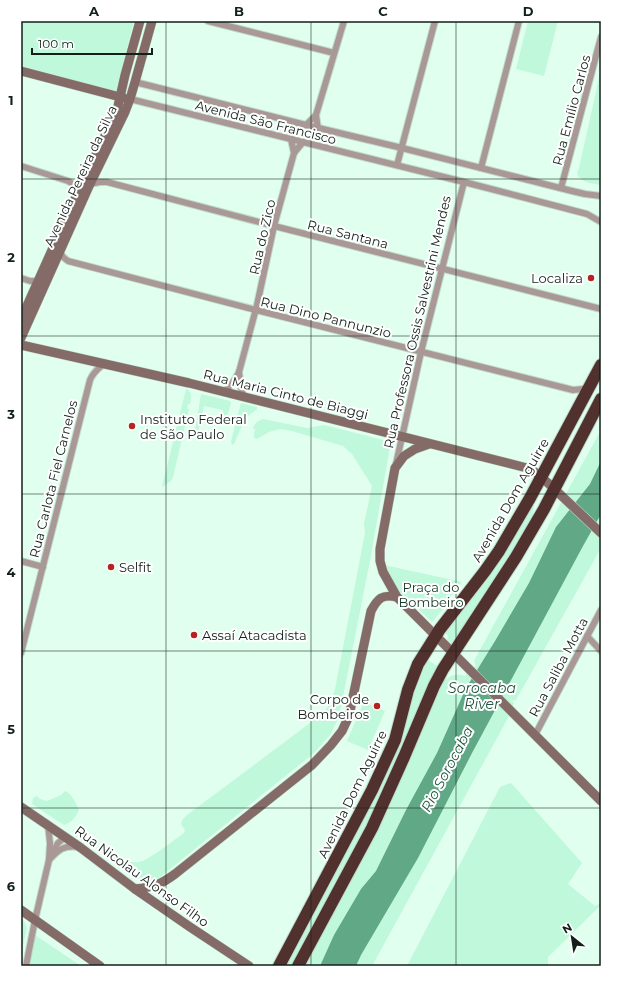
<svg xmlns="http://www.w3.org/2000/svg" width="622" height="987" font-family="Montserrat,sans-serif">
  <rect width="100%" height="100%" fill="#e0ffee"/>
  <g fill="#bff8da">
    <polygon points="23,21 134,21 116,91 21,66 21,28"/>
    <polygon points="528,21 558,21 544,76 516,69"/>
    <path d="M601,69V185C592,183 580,183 577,173L579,168Z"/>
    <path d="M186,389C193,392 191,398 190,404H188L187,409H189L173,477L171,481L162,487Z"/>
    <polygon points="201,394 230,401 231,403 225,424 220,423 223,410 204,406 198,432 195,431"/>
    <path d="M241,403L257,407V410C243,415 240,433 234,444L232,445L231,441Z"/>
    <path d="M263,419L307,428L324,425L383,440C387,441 389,443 390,447L369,566L339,717L330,735L314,753L160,877L151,882L144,881L117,860L116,858L118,857C124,861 132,863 139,862C148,861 175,839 184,833L185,830L181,824L182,820L187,815L310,723L326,709L331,702L335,689L365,533L364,524L372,486L352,454L343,446L292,431L280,429L269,432L257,439L254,438V434L255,429H253C254,423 258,421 263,419Z"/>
    <path d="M601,430V548L516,700L513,701L506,695L514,703L509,716L491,749L372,966H303L443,681C449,676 457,673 465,676L471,668L476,666L474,661Z"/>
    <polygon points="534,504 532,521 453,643 450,644 448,643 447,641 448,636 445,632 474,594 491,573 504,554 532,505"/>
    <polygon points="384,565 462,582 451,596 450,601 432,622 397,589"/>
    <polygon points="427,660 428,660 437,666 438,667 364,835 293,966 285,966 374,799"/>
    <polygon points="364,702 385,711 368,750 347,741"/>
    <polygon points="511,783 582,863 568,884 595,906 601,903 601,905 548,957 548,966 407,966 500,787"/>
    <path d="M65,791C71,793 76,803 79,810C76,817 71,823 64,825L32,804L33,798L37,796L40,799L47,801L61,795Z"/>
    <polygon points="21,919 24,921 27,928 21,954"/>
    <polygon points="35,935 81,966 28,966"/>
  </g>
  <polygon fill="#60a886" points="601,461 601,514 583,546 472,753 418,858 361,955 356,966 320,966 334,935 361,889 376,871 406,810 437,753 466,688 495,641 529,583 556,527 590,484"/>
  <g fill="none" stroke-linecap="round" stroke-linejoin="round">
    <defs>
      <g id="street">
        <polyline points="208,21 334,53"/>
        <polyline points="135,82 306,125 402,148 572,191 585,194 601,196"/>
        <polyline points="130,99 464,182 587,214 601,222"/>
        <polyline points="316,115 344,21"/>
        <polyline points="306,125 316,115 318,129"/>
        <polyline points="291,139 294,153 303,142"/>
        <polyline points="397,165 435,21"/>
        <polyline points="21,166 68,181 73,184 79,190"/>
        <polyline points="481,168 519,21"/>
        <polyline points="90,184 100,182 107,182 274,226 601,309"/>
        <polyline points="561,188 601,37"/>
        <polyline points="60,252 63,257 68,261 256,310 573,390 583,389 587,387"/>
        <polyline points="21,278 30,281 39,281"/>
        <polyline points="239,372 241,388 244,397"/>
        <path d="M224,392C231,386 235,380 239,372L257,305L274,226L294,153"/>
        <polyline points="396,464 421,352 464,182"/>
        <polyline points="21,561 43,567"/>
        <polyline points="587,636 601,651"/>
        <path d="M21,653L90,380C93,372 99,368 105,363"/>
        <polyline points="535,735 601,610"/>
        <polyline points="51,855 58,843 65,837"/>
        <path d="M49,860C59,849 64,845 79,847"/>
        <polyline points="26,966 35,920 49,860 50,843 48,825"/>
      </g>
      <g id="secondary">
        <polyline points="21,71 124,98"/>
        <polyline points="21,319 79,190 116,113 118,106 125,75 140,21"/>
        <polyline points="21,338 90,184 125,112 130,99 135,82 152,21"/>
        <polyline points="21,345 189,383 531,469 548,483 601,533"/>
        <polyline points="429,444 415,449 404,456 395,468 380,549 380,561 383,572 397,597 601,801"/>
        <polyline points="21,807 81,848 135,889 190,927 249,966"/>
        <path d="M135,889C154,887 160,885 175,874L312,765L331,745L342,731L349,716L371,611C378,598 382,594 397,597"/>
        <polyline points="21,910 100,966"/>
      </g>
      <g id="highway">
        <polyline points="279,966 372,790 395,740 408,690 418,664 440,629 485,571 499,551 530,498 601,365"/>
        <polyline points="298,966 372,828 404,757 434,686 443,669 516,557 544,509 601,399"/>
      </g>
    </defs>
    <use href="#street" stroke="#bfdbcc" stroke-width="8"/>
    <use href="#secondary" stroke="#bfdbcc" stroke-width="10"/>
    <use href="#highway" stroke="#bfdbcc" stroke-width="14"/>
    <use href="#street" stroke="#a99895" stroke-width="6"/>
    <use href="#secondary" stroke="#846b68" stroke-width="9"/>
    <use href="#highway" stroke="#51312e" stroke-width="12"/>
  </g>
  <path fill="none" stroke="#122019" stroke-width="1" stroke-opacity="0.55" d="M166,21V966M311,21V966M456,21V966M21,179H601M21,336H601M21,494H601M21,651H601M21,808H601"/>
  <g fill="#b42423" stroke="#fff" stroke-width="1.5">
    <circle cx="591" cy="278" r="4"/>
    <circle cx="132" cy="426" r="4"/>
    <circle cx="111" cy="567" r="4"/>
    <circle cx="194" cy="635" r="4"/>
    <circle cx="377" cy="706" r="4"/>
  </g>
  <g text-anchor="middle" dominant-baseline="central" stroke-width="4" stroke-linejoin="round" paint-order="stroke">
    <g font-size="13" fill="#122019" stroke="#fff">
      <text transform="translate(571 110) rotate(-75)">Rua Emílio Carlos</text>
      <text transform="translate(266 122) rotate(14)">Avenida São Francisco</text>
      <text transform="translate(80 176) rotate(-65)">Avenida Pereira da Silva</text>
      <text transform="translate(348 234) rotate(14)">Rua Santana</text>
      <text transform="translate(262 237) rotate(-77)">Rua do Zico</text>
      <text transform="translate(326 317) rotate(14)">Rua Dino Pannunzio</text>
      <text transform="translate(417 322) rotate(-77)">Rua Professora Ossis Salvestrini Mendes</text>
      <text transform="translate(286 394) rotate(14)">Rua Maria Cinto de Biaggi</text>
      <text transform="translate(53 479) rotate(-76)">Rua Carlota Fiel Carnelos</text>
      <text transform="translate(510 500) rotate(-60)">Avenida Dom Aguirre</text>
      <text transform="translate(558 667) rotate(-62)">Rua Saliba Motta</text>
      <text transform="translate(352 794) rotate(-64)">Avenida Dom Aguirre</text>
      <text transform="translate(142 876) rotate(36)">Rua Nicolau Alonso Filho</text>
    </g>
    <g font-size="13" fill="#122019" stroke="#fff" text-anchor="start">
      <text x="583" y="278" text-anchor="end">Localiza</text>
      <text x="140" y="419">Instituto Federal<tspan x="140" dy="15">de São Paulo</tspan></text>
      <text x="119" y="567">Selfit</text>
      <text x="202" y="635">Assaí Atacadista</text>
      <text x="369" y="699" text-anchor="end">Corpo de<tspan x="369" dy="15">Bombeiros</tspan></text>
    </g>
    <g font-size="13" fill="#153627" stroke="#fff">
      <text x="431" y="587">Praça do<tspan x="431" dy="15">Bombeiro</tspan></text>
    </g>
    <g font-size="14" font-style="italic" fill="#1e563e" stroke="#fff">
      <text x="482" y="688">Sorocaba<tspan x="482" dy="16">River</tspan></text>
      <text transform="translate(447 769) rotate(-62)">Rio Sorocaba</text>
    </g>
  </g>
  <rect width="622" height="987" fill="none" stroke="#ffffff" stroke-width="44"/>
  <g transform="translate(572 937) rotate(330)" stroke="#ffffff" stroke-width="3" paint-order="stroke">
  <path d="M0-3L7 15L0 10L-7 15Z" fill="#122019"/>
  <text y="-6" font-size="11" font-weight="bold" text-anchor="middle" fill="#122019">N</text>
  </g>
  <path d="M32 48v6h120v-6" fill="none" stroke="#122019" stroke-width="2"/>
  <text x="38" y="48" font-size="12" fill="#122019" stroke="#ffffff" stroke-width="3" paint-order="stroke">100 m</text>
  <rect x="22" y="22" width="578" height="943" fill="none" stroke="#122019" stroke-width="1.5"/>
  <g font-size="13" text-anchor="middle" font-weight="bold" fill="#122019">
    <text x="94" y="16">A</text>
    <text x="239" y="16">B</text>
    <text x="383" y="16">C</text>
    <text x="528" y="16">D</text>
    <text x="11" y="105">1</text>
    <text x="11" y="262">2</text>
    <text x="11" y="419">3</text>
    <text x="11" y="577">4</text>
    <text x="11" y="734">5</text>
    <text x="11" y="891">6</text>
  </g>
</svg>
